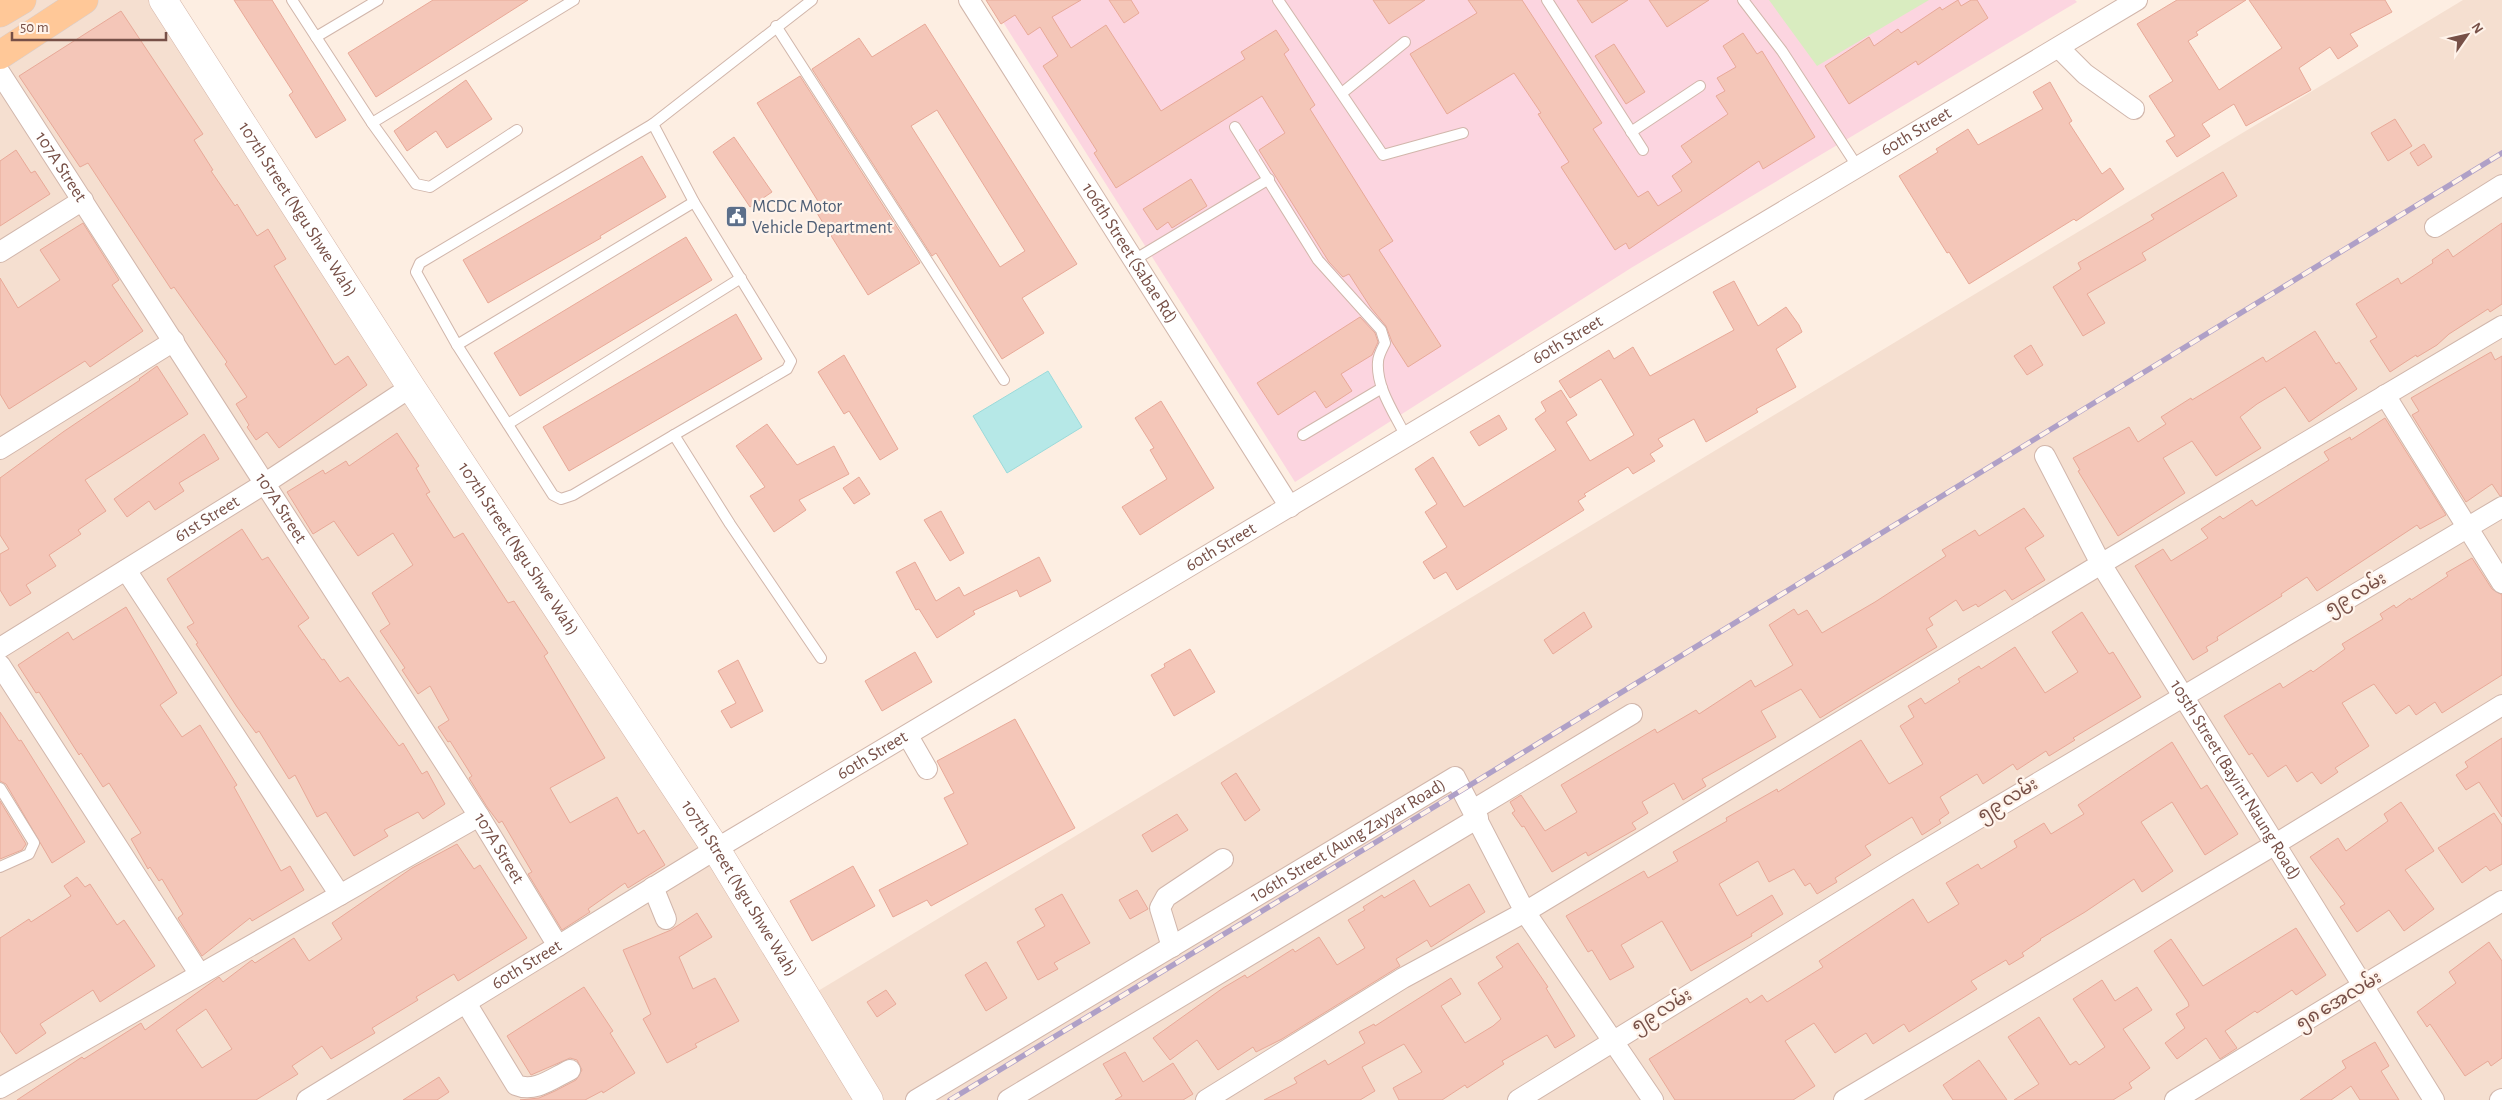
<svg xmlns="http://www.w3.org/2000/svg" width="2502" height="1100" font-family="'Alegreya Sans','Noto Sans Myanmar',sans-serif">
  <rect width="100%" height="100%" fill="#fdeee2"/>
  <polygon fill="#f5dfd0" points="0,0 174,0 808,997 2463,0 2502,0 2502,1100 0,1100"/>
  <polygon fill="#fcd5e0" points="989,0 2075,0 2077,2 1631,268 1295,482"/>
  <polygon fill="#d9ecc0" points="1769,0 1929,0 1817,66"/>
  <polygon fill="#b6e8e7" stroke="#9bdada" points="1048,371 1082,427 1007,473 973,416"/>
  <g fill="#f4c6b8" stroke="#e8a998" fill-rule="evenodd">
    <polygon points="234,0 272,0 346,120 316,138 289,95 293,92"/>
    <polygon points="433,0 528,0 376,97 348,53"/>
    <polygon points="986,0 1081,0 1052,17 1071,48 1106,25 1161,111 1245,59 1241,52 1276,30 1289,50 1284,54 1315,105 1310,109 1393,241 1379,250 1441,346 1408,367 1392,342 1386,326 1371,308 1349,274 1343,277 1329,262 1259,150 1285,133 1262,96 1116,188 1094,153 1097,151 1043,66 1058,56 1040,27 1028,35 1015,15 1001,24"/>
    <polygon points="1109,0 1131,0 1139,13 1124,23"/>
    <polygon points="1373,0 1425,0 1389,24"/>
    <polygon points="1468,0 1522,0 1602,123 1593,129 1638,197 1648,191 1658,206 1682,191 1672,176 1692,162 1681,146 1728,114 1716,96 1725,91 1717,78 1736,67 1723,46 1743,33 1757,54 1762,51 1815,137 1763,169 1759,161 1629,249 1626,243 1615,250 1561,167 1569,162 1538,114 1541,113 1514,73 1447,114 1410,54 1477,13"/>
    <polygon points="1577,0 1628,0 1592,23"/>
    <polygon points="1649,0 1709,0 1667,27"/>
    <polygon points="1958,0 1961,6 1971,0 1977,0 1988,18 1918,65 1916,61 1849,104 1825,66 1869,37 1874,46 1898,29 1901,33 1940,7 1942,10"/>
    <polygon points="2177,0 2246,0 2196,32 2198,35 2188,41 2219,90 2282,48 2249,0 2385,0 2392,12 2350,34 2358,46 2338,59 2330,47 2299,68 2311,90 2246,126 2234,104 2202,124 2210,136 2177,157 2166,141 2175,136 2149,96 2173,81 2137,24"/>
    <polygon points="121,11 203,134 194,140 213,170 211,171 235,206 237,204 257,236 268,229 286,259 274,266 335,365 348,356 367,385 279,448 267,432 256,440 247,427 249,425 236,404 247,397 225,364 227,362 174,287 171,289 88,163 80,167 19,76"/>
    <path d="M925,24L1077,264L1022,298L1044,333L1002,359L936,253L932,256L812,69L859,38L872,57ZM937,110L1025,251L1000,267L911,126Z"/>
    <polygon points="1614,44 1645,92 1626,104 1595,56"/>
    <polygon points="800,76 920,263 868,295 815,210 821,206 757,103"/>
    <polygon points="466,80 492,119 447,148 436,131 407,151 394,131"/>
    <polygon points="2050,82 2072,121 2069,123 2102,174 2110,168 2124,189 2076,221 2074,219 1969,284 1949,252 1947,253 1899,176 1938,152 1936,149 1968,129 1978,145 2043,109 2033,92"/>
    <polygon points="2395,119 2412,146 2388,161 2371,133"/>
    <polygon points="734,137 772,192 750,207 713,152"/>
    <polygon points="2424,144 2432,157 2418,166 2410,153"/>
    <polygon points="16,150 31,173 35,171 50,194 0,226 0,161"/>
    <polygon points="642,156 666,197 600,236 601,238 488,303 463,260"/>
    <polygon points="2223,172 2237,196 2142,253 2146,260 2087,294 2105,323 2083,336 2053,287 2081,269 2078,263 2154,219 2151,215"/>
    <polygon points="1191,179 1207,206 1172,228 1168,222 1157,230 1143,209"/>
    <polygon points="83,223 119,280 112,285 143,331 90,367 85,361 9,409 0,394 0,278 18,308 60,280 40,250"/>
    <polygon points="2502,223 2502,304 2490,312 2488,309 2449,334 2437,345 2417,357 2416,355 2390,372 2370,341 2377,337 2356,304 2398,278 2401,284 2433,263 2432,260 2448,249 2453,257"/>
    <polygon points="686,237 712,280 520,396 494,353"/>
    <polygon points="1734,281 1758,326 1786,307 1799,325 1802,332 1776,349 1796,387 1756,409 1758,412 1706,442 1694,419 1658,439 1663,446 1650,454 1655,461 1633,474 1628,467 1584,494 1586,496 1578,501 1584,510 1457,590 1446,572 1434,579 1423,562 1447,547 1425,512 1437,504 1415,469 1433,457 1464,507 1556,450 1535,419 1546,411 1541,402 1561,390 1577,415 1566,422 1590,461 1634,435 1601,379 1570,398 1559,381 1609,350 1614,359 1633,347 1650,376 1734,330 1713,292"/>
    <polygon points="736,314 762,359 569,471 543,427"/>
    <polygon points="1360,317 1375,333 1378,342 1372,355 1341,374 1352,391 1326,408 1315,391 1278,415 1257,383"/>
    <polygon points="2315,331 2336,364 2339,362 2357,389 2309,422 2285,387 2257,404 2240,417 2261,448 2216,476 2192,441 2163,458 2185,493 2118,536 2078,471 2080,470 2073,458 2129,427 2138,442 2166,424 2161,417 2191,398 2192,400 2263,357 2266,362"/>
    <polygon points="2031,345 2043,365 2027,375 2014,356"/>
    <polygon points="2491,352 2495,360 2502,356 2502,495 2500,496 2492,484 2466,502 2412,415 2419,411 2411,398"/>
    <polygon points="844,355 898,449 880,460 849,411 844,414 818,372"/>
    <polygon points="157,366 188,414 85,480 106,511 78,530 81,534 49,555 56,566 26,585 31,593 10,606 0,590 0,554 9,549 0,535 0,478 63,432 140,380 139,379"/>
    <polygon points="1161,401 1214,488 1140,535 1122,507 1167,479 1150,450 1154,448 1135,418"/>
    <polygon points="1499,415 1507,429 1479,446 1470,432"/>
    <polygon points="2385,418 2446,515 2420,529 2417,525 2317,591 2307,577 2281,594 2282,596 2217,637 2218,640 2206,647 2208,651 2193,660 2135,566 2163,549 2171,561 2208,538 2201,529 2220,516 2223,519 2252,500 2256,506 2329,460 2324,452 2350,437 2351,440"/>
    <polygon points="767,424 797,465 834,446 849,474 799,500 806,510 774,532 750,496 765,487 736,446"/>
    <polygon points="397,433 419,466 416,468 430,492 426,494 454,538 463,533 508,603 514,601 548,653 544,656 605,758 550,788 570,823 617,797 638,834 644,830 665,865 628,888 625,883 588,909 590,912 562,930 528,874 532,872 502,821 499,823 487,807 469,778 472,776 450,741 448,742 438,727 449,720 430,686 418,694 402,670 405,668 380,631 390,624 372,593 413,565 393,533 358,556 334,521 313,534 287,492 323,470 325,474 346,461 349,466"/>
    <polygon points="204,434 219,459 179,483 184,491 155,510 149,501 127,517 114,499"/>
    <polygon points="859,477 870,494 854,504 843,488"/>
    <polygon points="2024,508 2044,536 2025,548 2045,580 2012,600 2005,590 1978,607 1976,604 1963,611 1956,600 1929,618 1933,625 1926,629 1937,647 1820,718 1801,689 1761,711 1776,737 1702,779 1706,786 1683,800 1674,783 1642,802 1648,813 1632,823 1636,829 1588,856 1586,852 1552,872 1524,826 1522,827 1512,813 1515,811 1510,802 1521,795 1545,831 1577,812 1561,785 1655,729 1657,733 1696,710 1699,714 1751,680 1755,687 1793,665 1769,625 1794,609 1798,615 1807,610 1822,633 1875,602 1946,556 1942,550 1975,530 1979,536"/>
    <polygon points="941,511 964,553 950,561 924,520"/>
    <polygon points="242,529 262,560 268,557 309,618 298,626 322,660 324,659 340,682 348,677 399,746 403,743 422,774 427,771 445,804 423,819 418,812 384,830 388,836 354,856 326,812 317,817 295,775 289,779 259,731 256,733 237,707 196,644 198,643 187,627 194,623 167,579"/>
    <polygon points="1039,557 1051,581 1020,597 1017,590 973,611 975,614 937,638 919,609 916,610 896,572 915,562 936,601 959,587 964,596"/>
    <polygon points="2472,558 2492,589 2502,595 2502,675 2442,713 2435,702 2416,715 2409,705 2396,714 2374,684 2342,703 2369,746 2335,768 2338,772 2321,784 2312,772 2297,782 2286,765 2268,777 2252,753 2249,755 2224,716 2280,683 2283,688 2311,670 2313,672 2345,649 2342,644 2383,619 2380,614 2394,605 2396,608 2410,598 2411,600 2448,576 2446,573"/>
    <polygon points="126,607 177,693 160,705 182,737 200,725 237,785 234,787 281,871 290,866 304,890 252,921 250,918 202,956 178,918 183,914 162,879 159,881 150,867 148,869 131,839 141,833 109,783 103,787 81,753 79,755 39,692 36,693 18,665 68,632 73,640"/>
    <polygon points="1584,612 1592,627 1553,654 1544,640"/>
    <polygon points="2082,612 2109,654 2113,652 2141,697 2073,738 2075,740 2049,756 2046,751 2017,770 2013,764 1983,784 1977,774 1940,797 1949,813 1939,820 1941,823 1922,835 1912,817 1865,846 1871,855 1835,878 1837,882 1817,894 1810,883 1805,886 1794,869 1769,882 1758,861 1719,884 1737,916 1772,895 1783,914 1751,934 1752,936 1691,971 1662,921 1621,945 1634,967 1610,980 1592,950 1588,952 1566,916 1644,871 1648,878 1678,861 1673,852 1727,821 1726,818 1777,789 1778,792 1861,740 1889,784 1923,764 1900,726 1914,717 1908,706 1921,698 1925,704 1960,682 1958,679 1979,666 1981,669 2015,647 2045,693 2078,672 2052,632"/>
    <polygon points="1190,649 1215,692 1174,716 1151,675 1165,667 1164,664"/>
    <polygon points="915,652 932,682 882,711 865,681"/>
    <polygon points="738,660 763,711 731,728 721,711 736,703 718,671"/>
    <polygon points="0,712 19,741 21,740 85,842 52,863 6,784 0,781"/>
    <polygon points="1015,719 1075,828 931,906 927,900 893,917 879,890 968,844 944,798 954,793 937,761"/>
    <polygon points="2502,738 2502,817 2479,782 2466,790 2456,775 2468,767 2465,762"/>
    <polygon points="2172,742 2201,789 2207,785 2238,834 2205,855 2172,802 2141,822 2173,871 2142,892 2134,879 2085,912 2040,939 2041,940 2022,953 2024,956 2009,965 2006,960 1971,981 1977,989 1909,1032 1904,1024 1873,1044 1866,1033 1835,1053 1814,1023 1785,1041 1815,1086 1793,1100 1675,1100 1649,1059 1747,998 1750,1003 1762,995 1767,1002 1823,967 1819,961 1913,899 1928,923 1959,904 1946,883 1978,864 1981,869 2017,847 2014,841 2044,823 2051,834 2084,814 2078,805"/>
    <polygon points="1236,773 1260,810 1245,821 1221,783"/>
    <polygon points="0,801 26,844 22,850 0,859"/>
    <polygon points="2401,802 2434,851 2405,870 2434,909 2404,931 2389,910 2357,932 2340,907 2345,904 2310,857 2338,838 2346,851 2388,821 2384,814"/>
    <polygon points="2494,813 2502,825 2502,864 2490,871 2486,866 2462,883 2438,848"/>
    <polygon points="1177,814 1188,830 1152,852 1142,835"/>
    <path d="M457,844L474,869L480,865L527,938L458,981L454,974L416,997L418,1000L372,1028L375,1033L331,1059L322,1046L292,1066L298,1074L256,1100H17L82,1057L84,1059L141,1023L145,1030L219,977L223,982L252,960L255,963L294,938L309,961L342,939L332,923L412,868ZM206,1009L232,1049L202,1068L176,1030Z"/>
    <polygon points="853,866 875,906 812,941 790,901"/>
    <polygon points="77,877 85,887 90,884 117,925 124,920 155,966 100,1002 93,990 40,1024 46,1033 16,1054 0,1031 0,938 29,919 31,922 71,896 64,886"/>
    <polygon points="1414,880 1430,907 1469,884 1485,912 1431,947 1427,940 1396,959 1400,966 1282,1039 1256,1052 1253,1047 1218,1070 1197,1040 1170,1060 1153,1038 1223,988 1245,975 1247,978 1293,949 1295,952 1319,937 1337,965 1365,948 1348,920 1365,910 1363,907 1382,895 1384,898"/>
    <polygon points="1137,890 1148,909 1130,919 1119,900"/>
    <polygon points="1062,894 1090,943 1054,963 1058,969 1038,980 1017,942 1045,926 1035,909"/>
    <polygon points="697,913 712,937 679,957 693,989 715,978 739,1021 695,1044 697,1047 667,1063 643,1019 651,1014 623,950 671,930"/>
    <polygon points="2296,928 2326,975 2296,995 2292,990 2257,1013 2255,1011 2225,1031 2237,1048 2220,1059 2206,1038 2177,1059 2165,1043 2185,1028 2176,1014 2189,1006 2188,1002 2154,951 2171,939 2203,986"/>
    <polygon points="2489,942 2502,961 2502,1058 2491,1066 2488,1061 2465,1076 2430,1024 2427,1027 2417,1012 2456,983 2449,972"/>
    <polygon points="1518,943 1548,987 1546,988 1575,1036 1555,1048 1547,1035 1502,1061 1504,1064 1467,1088 1465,1085 1442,1100 1399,1100 1393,1088 1422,1072 1404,1044 1362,1067 1375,1091 1360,1100 1264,1100 1297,1083 1294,1078 1325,1060 1328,1065 1365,1043 1359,1032 1374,1024 1375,1026 1451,978 1461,994 1441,1006 1465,1043 1493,1026 1501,1019 1478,983 1503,967 1496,957"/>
    <polygon points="986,962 1007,998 986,1011 965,975"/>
    <polygon points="2102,980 2115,1001 2137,987 2152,1010 2123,1029 2150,1068 2129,1083 2132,1088 2113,1100 2014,1100 2039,1084 2008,1037 2039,1017 2070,1065 2076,1061 2079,1065 2105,1047 2073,999"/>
    <polygon points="584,987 613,1031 610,1033 635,1073 603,1093 602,1091 585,1100 520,1100 539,1098 555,1091 576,1080 582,1070 577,1060 570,1058 531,1075 507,1036"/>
    <polygon points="886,990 896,1004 877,1017 867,1002"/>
    <polygon points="2375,1042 2389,1066 2381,1071 2399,1100 2360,1100 2351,1086 2331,1100 2300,1100 2346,1068 2342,1061"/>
    <polygon points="1125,1052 1143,1082 1173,1063 1193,1094 1183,1100 1115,1100 1122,1096 1103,1064"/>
    <polygon points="1979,1060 2007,1100 1953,1100 1943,1085"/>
    <polygon points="439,1077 449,1092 437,1100 403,1100"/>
  </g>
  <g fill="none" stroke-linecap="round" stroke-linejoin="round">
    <defs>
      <g id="lane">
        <polyline points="292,0 316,37 378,0"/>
        <polyline points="812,0 653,124 694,202 791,361 787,369 674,435 730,524 821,658"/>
        <polyline points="1278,0 1383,155 1463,133"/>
        <polyline points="1547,0 1643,150"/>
        <polyline points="1743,0 1782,51 1857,166"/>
        <polyline points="776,26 1004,380"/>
        <polyline points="316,37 372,123 416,184 430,187 517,130"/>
        <polyline points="1342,93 1405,42"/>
        <polyline points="372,123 574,0"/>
        <polyline points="653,124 420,263 416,272 457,345 553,495 561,499 573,495 674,435"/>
        <path d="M1235,127L1318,260L1381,330L1385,343C1382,349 1378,356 1378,362C1376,388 1395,414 1406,437"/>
        <polyline points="1631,132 1700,86"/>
        <polyline points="1134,260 1269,179"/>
        <polyline points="457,345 694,202"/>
        <polyline points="508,424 741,278"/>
        <polyline points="1303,435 1382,388"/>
        <polyline points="0,788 34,843 29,854 0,867"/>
      </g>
      <g id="street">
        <path id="s1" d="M969,0L1290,507"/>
        <polyline points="2059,48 2085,74 2134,109"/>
        <path id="s2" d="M0,73L479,816L558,946"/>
        <polyline points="2435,227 2502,185"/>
        <polyline points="0,252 83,200"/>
        <polyline points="2385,395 2502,583"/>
        <polyline points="0,449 174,341"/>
        <path id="s3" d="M2045,456L2101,564L2434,1100"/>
        <polyline points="126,570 340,895"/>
        <path id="s4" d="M0,648L264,484L411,387"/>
        <polyline points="0,665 199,973"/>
        <polyline points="908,736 927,769"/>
        <polyline points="1473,810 1632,714"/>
        <polyline points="653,887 666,919"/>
        <polyline points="1172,947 1160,908 1166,897 1223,859"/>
        <path d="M466,1003L516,1085C535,1093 553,1078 570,1070"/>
        <polyline points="0,1088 479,816"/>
        <path id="s5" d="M307,1100L716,849L2137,0"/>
        <path id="s6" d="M916,1100L1455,777L1525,912L1653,1100"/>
        <polyline points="1008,1100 1478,818"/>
        <polyline points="1206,1100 1403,978 1525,912 2101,564 2502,326"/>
        <polyline points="1518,1100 1900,865 2502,507"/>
        <polyline points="1844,1100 2274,845 2502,705"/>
        <polyline points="2175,1100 2502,901"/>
        <polyline points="2500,1100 2502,1099"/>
      </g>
      <g id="secondary">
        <path id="s7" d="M163,0L411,387L716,849L869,1100"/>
      </g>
      <g id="primary">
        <polyline points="0,13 22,0"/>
        <polyline points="0,55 84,0"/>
      </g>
    </defs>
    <use href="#lane" stroke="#d1b6ab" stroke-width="12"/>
    <use href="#street" stroke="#d1b6ab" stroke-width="22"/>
    <use href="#secondary" stroke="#d5b5a8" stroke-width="29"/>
    <use href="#primary" stroke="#d9cecb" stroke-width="29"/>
    <use href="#lane" stroke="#fff" stroke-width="10"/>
    <use href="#street" stroke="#fff" stroke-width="20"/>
    <use href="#secondary" stroke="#fff" stroke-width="28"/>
    <use href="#primary" stroke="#ffc898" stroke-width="28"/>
    <defs>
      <polyline id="rail" points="950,1100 1462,790 2502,153"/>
    </defs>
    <use href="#rail" stroke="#afa0c7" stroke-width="5.5"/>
    <use href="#rail" stroke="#fff3ea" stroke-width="4" stroke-dasharray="11" stroke-linecap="butt"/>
  </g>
  <defs>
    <symbol id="civic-square" viewBox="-11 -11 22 22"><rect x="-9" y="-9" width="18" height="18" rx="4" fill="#5c6f8a" stroke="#fff3ea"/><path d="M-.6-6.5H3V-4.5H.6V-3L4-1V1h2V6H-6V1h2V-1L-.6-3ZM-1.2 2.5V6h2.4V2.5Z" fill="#fff"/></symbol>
  </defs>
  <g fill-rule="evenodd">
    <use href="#civic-square" x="724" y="204" width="25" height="25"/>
  </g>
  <g text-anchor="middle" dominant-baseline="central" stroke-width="4.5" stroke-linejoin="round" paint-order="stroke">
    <g font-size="18" fill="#775047" stroke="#fff3ea">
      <text stroke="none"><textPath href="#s5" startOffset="1878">60th Street</textPath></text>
      <text stroke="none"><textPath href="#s2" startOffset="112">107A Street</textPath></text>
      <text stroke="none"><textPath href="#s7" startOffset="249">107th Street (Ngu Shwe Wah)</textPath></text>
      <text stroke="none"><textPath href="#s1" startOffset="300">106th Street (Sabae Rd)</textPath></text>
      <text stroke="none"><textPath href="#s5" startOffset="1472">60th Street</textPath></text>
      <text stroke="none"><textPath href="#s2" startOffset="518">107A Street</textPath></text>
      <text stroke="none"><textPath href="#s4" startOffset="244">61st Street</textPath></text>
      <text stroke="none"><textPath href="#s5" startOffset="1068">60th Street</textPath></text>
      <text stroke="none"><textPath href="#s7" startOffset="654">107th Street (Ngu Shwe Wah)</textPath></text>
      <text transform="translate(2356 594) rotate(-30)">၅၉ လမ်း</text>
      <text stroke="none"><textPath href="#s5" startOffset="662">60th Street</textPath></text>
      <text stroke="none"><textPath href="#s3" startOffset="376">105th Street (Bayint Naung Road)</textPath></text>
      <text transform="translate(2008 800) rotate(-31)">၅၉ လမ်း</text>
      <text stroke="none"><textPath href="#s6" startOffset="504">106th Street (Aung Zayyar Road)</textPath></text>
      <text stroke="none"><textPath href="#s2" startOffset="922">107A Street</textPath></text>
      <text stroke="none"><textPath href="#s7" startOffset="1059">107th Street (Ngu Shwe Wah)</textPath></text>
      <text stroke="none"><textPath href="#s5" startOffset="258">60th Street</textPath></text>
      <text transform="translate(2339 1001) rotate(-31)">၅၈ အေလမ်း</text>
      <text transform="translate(1662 1011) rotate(-31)">၅၉ လမ်း</text>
    </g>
    <g font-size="18" fill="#4e5e75" stroke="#fff3ea" text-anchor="start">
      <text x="752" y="207">MCDC Motor<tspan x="752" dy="21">Vehicle Department</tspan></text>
    </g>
  </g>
  <g transform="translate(2467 35) rotate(56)" stroke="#fff3ea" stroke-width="4" paint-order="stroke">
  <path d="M0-4L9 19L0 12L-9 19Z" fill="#775047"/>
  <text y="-8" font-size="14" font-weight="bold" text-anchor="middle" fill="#775047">N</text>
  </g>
  <path d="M12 32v8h154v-8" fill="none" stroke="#775047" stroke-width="2.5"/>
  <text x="20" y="32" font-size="15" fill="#775047" stroke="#fff3ea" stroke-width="4" paint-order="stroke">50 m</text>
</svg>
